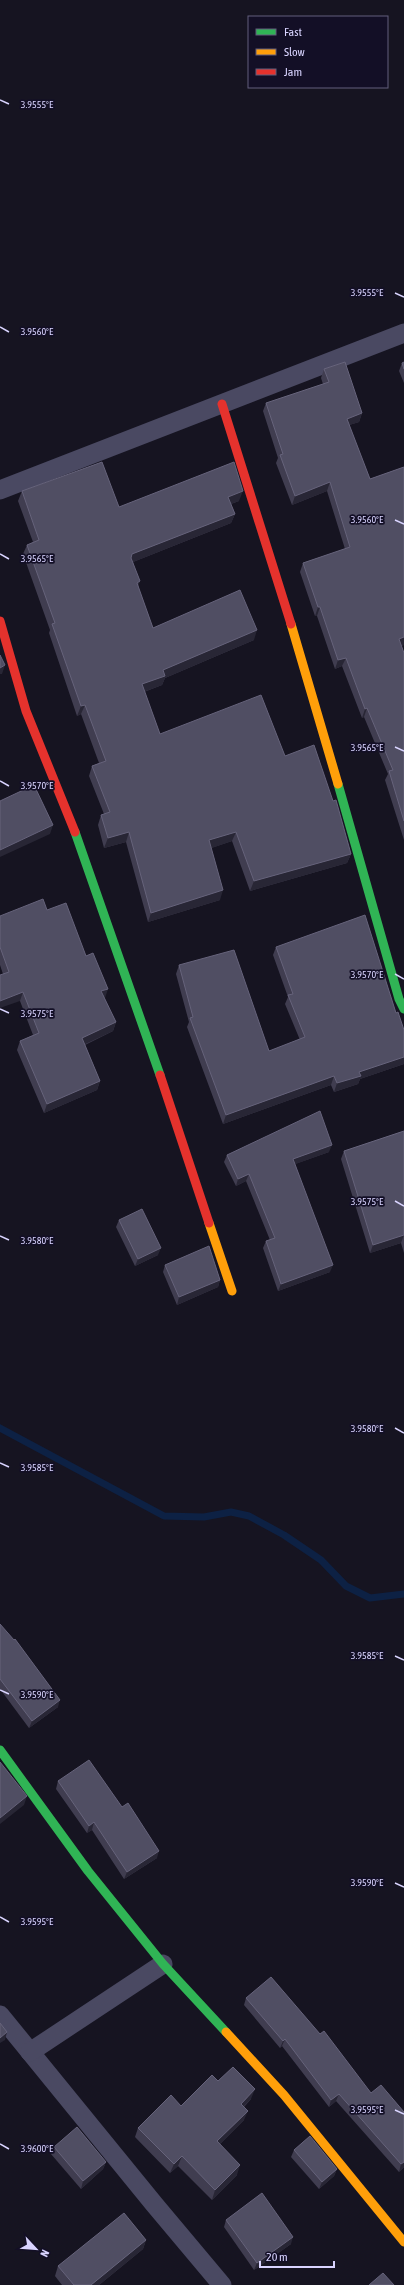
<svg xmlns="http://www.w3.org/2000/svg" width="404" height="2285" font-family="'Asap Condensed',sans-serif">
  <rect width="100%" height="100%" fill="#161421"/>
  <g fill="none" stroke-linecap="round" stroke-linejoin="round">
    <polyline stroke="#0d2144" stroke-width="7" points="0,1428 164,1516 204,1517 231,1512 249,1516 284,1535 321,1560 346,1586 370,1598 404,1594"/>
    <g stroke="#4a4962" stroke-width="19">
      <polyline points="0,490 404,333"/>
      <polyline points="0,2015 154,2204 222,2285"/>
      <polyline points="30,2052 163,1964"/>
    </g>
    <g stroke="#30b455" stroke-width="9">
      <polyline points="338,784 399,999 404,1009"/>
      <polyline points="75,832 160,1075"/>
      <polyline points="0,1750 88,1871 163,1964 226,2032"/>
    </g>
    <g stroke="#ff9f0a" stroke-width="9">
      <polyline points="291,624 338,784"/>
      <polyline points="209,1223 232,1291"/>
      <polyline points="226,2032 284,2095 404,2242"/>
    </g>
    <g stroke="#e5322d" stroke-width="9">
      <polyline points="222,404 291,624"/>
      <polyline points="0,621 26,711 75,832"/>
      <polyline points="160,1075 209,1223"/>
    </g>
  </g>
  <g fill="#403d50">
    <polygon points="404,362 404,383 399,371 402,363"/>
    <polygon points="324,369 362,413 359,422 349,425 370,479 404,467 404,645 401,646 404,653 404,840 385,780 388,774 364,717 362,718 342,666 335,669 317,616 315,616 300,572 303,563 345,549 327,491 292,505 276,463 278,458 263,411 266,403 323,384 321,378"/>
    <polygon points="22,491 119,507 239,501 231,504 235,514 231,523 133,562 138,587 153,628 254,640 165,678 162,685 144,692 160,734 285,756 351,854 347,863 250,891 232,841 211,848 220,900 148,922 126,842 104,848 98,825 101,815 104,814 89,776 92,766 99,763 81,714 77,716 49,633 50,630 23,554 27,545 33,542 18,501"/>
    <polygon points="47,910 86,956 104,998 116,1022 113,1031 85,1045 100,1081 97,1090 44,1113 17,1050 20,1041 33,1035 20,1001 3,974 0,965 0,916"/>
    <polygon points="276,947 396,1013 404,1030 404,1064 360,1079 358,1084 334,1092 331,1085 223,1124 187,1027 189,1022 176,974 179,965 269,1051 300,1040 285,1004 288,997 273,955"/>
    <polygon points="404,1131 404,1253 401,1243 370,1253 341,1159 344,1151"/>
    <polygon points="329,1152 295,1164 330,1272 278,1291 263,1248 266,1241 270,1240 246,1181 236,1186 224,1162 227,1155"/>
    <polygon points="119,1220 158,1255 135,1266 116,1227"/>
    <polygon points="165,1265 220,1280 218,1287 177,1305 163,1272"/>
    <polygon points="0,1624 58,1707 29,1728 0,1689"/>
    <polygon points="58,1781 122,1807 157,1858 124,1879 92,1830 87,1833 56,1789"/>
    <polygon points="246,1998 371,2093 404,2112 404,2167 399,2172 336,2101 329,2107 282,2046 280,2048 244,2005"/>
    <polygon points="218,2081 251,2099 244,2107 244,2120 220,2144 237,2175 212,2200 178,2166 170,2173 135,2137 138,2128 181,2106"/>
    <polygon points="54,2147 106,2162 103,2169 81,2189 51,2154"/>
    <polygon points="294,2150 337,2169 334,2176 319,2189 291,2157"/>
    <polygon points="226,2220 291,2244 254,2270 224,2227"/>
    <polygon points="146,2240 143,2249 99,2285 62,2285 55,2276 58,2266"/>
  </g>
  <g fill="#282635">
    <polygon points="362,413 359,422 343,427 347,419"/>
    <polygon points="330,482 327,491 292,505 295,496"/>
    <polygon points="243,491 239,501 225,506 228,497"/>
    <polygon points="235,514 231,523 128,564 132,554"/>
    <polygon points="140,581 137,591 137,583"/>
    <polygon points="318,607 320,607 317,616 315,616"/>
    <polygon points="257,630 254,640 165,678 162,685 138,694 142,684 163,670"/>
    <polygon points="404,637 404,645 396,648 399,639"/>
    <polygon points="346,658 342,666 335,669 338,660"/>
    <polygon points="5,665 2,674 0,674 0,668"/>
    <polygon points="85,705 81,714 77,716 81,706"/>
    <polygon points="367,708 364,717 362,718 365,709"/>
    <polygon points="53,825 50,834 0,857 0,850"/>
    <polygon points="129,832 126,842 104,848 108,838"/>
    <polygon points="236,832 232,841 206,850 209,840"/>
    <polygon points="351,854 347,863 250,891 254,881"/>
    <polygon points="223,890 220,900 148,922 151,913"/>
    <polygon points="108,989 105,998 98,1001 101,991"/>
    <polygon points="23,992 20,1001 0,1008 0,1001"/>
    <polygon points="116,1022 113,1031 79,1047 82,1038"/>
    <polygon points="404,1057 404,1064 360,1079 358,1084 334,1092 337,1083 359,1072"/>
    <polygon points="334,1076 331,1085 223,1124 226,1115"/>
    <polygon points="100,1081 97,1090 44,1113 47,1104"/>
    <polygon points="332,1145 329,1152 290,1166 293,1159"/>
    <polygon points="249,1174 246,1181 236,1186 238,1179"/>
    <polygon points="404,1235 401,1243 370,1253 373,1245"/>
    <polygon points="161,1248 158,1255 135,1266 138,1259"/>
    <polygon points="333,1265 330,1272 278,1291 281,1284"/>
    <polygon points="220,1280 218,1287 177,1305 179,1297"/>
    <polygon points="60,1700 58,1707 29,1728 32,1721"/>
    <polygon points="27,1796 24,1805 0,1824 0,1818"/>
    <polygon points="94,1822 92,1830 87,1833 89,1826"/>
    <polygon points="159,1851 157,1858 124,1879 127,1872"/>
    <polygon points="7,2032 5,2040 0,2043 0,2038"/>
    <polygon points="285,2039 282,2046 280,2048 283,2041"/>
    <polygon points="255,2089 251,2099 237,2113 241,2104"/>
    <polygon points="339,2094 336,2101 329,2107 331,2100"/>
    <polygon points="248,2111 244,2120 213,2151 217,2141"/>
    <polygon points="182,2156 178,2166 170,2173 174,2164"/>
    <polygon points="106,2162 103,2169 81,2189 83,2181"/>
    <polygon points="404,2162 404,2167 399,2172 401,2164"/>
    <polygon points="240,2165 237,2175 212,2200 215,2190"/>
    <polygon points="337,2169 334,2176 319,2189 322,2182"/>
    <polygon points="293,2237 291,2244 254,2270 257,2263"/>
    <polygon points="146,2240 143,2249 99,2285 91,2285"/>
  </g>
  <g fill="#504e63" stroke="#66637b">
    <polygon points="345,362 362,413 347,419 370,479 404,467 404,637 399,639 404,653 404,821 389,771 393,770 367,708 365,709 346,658 338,660 320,607 318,607 303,563 350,547 330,482 295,496 280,455 283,454 266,403 329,382 324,369"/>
    <polygon points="404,362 404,369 402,363"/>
    <polygon points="102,462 119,507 234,462 243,491 228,497 235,514 132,554 131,558 140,581 137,583 153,628 240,590 257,630 163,670 165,676 142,684 160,734 261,695 285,756 314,745 333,801 336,800 351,854 254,881 236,832 209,840 223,890 151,913 129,832 108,838 101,815 110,812 92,766 106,761 85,705 81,706 52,624 55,623 27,545 39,540 22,491"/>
    <polygon points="0,655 5,665 0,668"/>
    <polygon points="34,785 53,825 0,850 0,801"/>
    <polygon points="43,899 47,910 66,903 86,956 93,953 108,989 101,991 116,1022 82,1038 100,1081 47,1104 20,1041 39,1033 23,992 0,1001 0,975 9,972 0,947 0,916"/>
    <polygon points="365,915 396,1013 398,1012 404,1030 404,1057 359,1072 361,1076 337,1083 334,1076 226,1115 190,1018 193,1017 179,965 234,950 269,1051 305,1037 288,995 293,994 276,947"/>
    <polygon points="320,1111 332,1145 293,1159 333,1265 281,1284 266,1241 275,1238 249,1174 238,1179 227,1155"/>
    <polygon points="404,1131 404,1235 373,1245 344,1151"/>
    <polygon points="142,1209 161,1248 138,1259 119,1220"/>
    <polygon points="209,1246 220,1280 179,1297 165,1265"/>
    <polygon points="0,1624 14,1640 15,1639 60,1700 32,1721 0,1679"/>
    <polygon points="89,1760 122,1807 128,1803 159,1851 127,1872 94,1822 89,1826 58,1781"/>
    <polygon points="0,1762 27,1796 0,1818"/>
    <polygon points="271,1977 320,2034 324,2031 371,2093 381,2085 404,2112 404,2162 401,2164 339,2094 331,2100 285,2039 283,2041 246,1998"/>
    <polygon points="0,2023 7,2032 0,2038"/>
    <polygon points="233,2067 255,2089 241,2104 248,2111 217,2141 240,2165 215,2190 182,2156 174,2164 138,2128 171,2095 181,2106 212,2075 218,2081"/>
    <polygon points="77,2127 106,2162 83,2181 54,2147"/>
    <polygon points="310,2136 337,2169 322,2182 294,2150"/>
    <polygon points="262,2193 293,2237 257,2263 226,2220"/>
    <polygon points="124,2213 146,2240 91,2285 74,2285 58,2266"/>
    <polygon points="383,2273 394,2285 369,2285"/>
  </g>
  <path fill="none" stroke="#d9d4ff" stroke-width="1.5" d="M0,100L9,104M395,293L404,297M0,327L9,332M395,520L404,524M0,554L9,559M395,747L404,751M0,781L9,786M395,974L404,979M0,1009L9,1013M395,1201L404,1206M0,1236L9,1240M395,1428L404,1433M0,1463L9,1467M395,1656L404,1660M0,1690L9,1694M395,1883L404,1887M0,1917L9,1922M395,2110L404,2114M0,2144L9,2149"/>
  <g font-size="10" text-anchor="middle" fill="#d9d4ff" stroke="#130f26" stroke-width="3.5" stroke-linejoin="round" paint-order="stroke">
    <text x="37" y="108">3.9555°E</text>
    <text x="367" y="296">3.9555°E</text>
    <text x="37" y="335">3.9560°E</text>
    <text x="367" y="523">3.9560°E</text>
    <text x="37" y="562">3.9565°E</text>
    <text x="367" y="751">3.9565°E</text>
    <text x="37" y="789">3.9570°E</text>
    <text x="367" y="978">3.9570°E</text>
    <text x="37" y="1017">3.9575°E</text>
    <text x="367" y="1205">3.9575°E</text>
    <text x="37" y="1244">3.9580°E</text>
    <text x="367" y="1432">3.9580°E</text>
    <text x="37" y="1471">3.9585°E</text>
    <text x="367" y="1659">3.9585°E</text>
    <text x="37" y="1698">3.9590°E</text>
    <text x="367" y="1886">3.9590°E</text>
    <text x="37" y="1925">3.9595°E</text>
    <text x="367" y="2113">3.9595°E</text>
    <text x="37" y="2152">3.9600°E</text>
  </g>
  <rect x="248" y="16" width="140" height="72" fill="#130f26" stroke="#625e7d"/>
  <rect x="256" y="29" width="20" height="6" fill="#30b455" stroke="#625e7d"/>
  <text x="284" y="36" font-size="12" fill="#d9d4ff">Fast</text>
  <rect x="256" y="49" width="20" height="6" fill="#ff9f0a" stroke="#625e7d"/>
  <text x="284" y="56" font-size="12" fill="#d9d4ff">Slow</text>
  <rect x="256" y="69" width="20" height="6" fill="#e5322d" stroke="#625e7d"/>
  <text x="284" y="76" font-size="12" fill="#d9d4ff">Jam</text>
  <g transform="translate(36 2249) rotate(116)" stroke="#130f26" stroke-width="3" paint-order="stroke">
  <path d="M0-3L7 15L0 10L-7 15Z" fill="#d9d4ff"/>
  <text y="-6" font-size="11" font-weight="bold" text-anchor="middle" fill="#d9d4ff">N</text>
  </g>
  <path d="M260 2261v6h74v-6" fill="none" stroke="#d9d4ff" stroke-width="2"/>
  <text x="266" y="2261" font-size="12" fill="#d9d4ff" stroke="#130f26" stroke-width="3" paint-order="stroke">20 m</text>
</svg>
